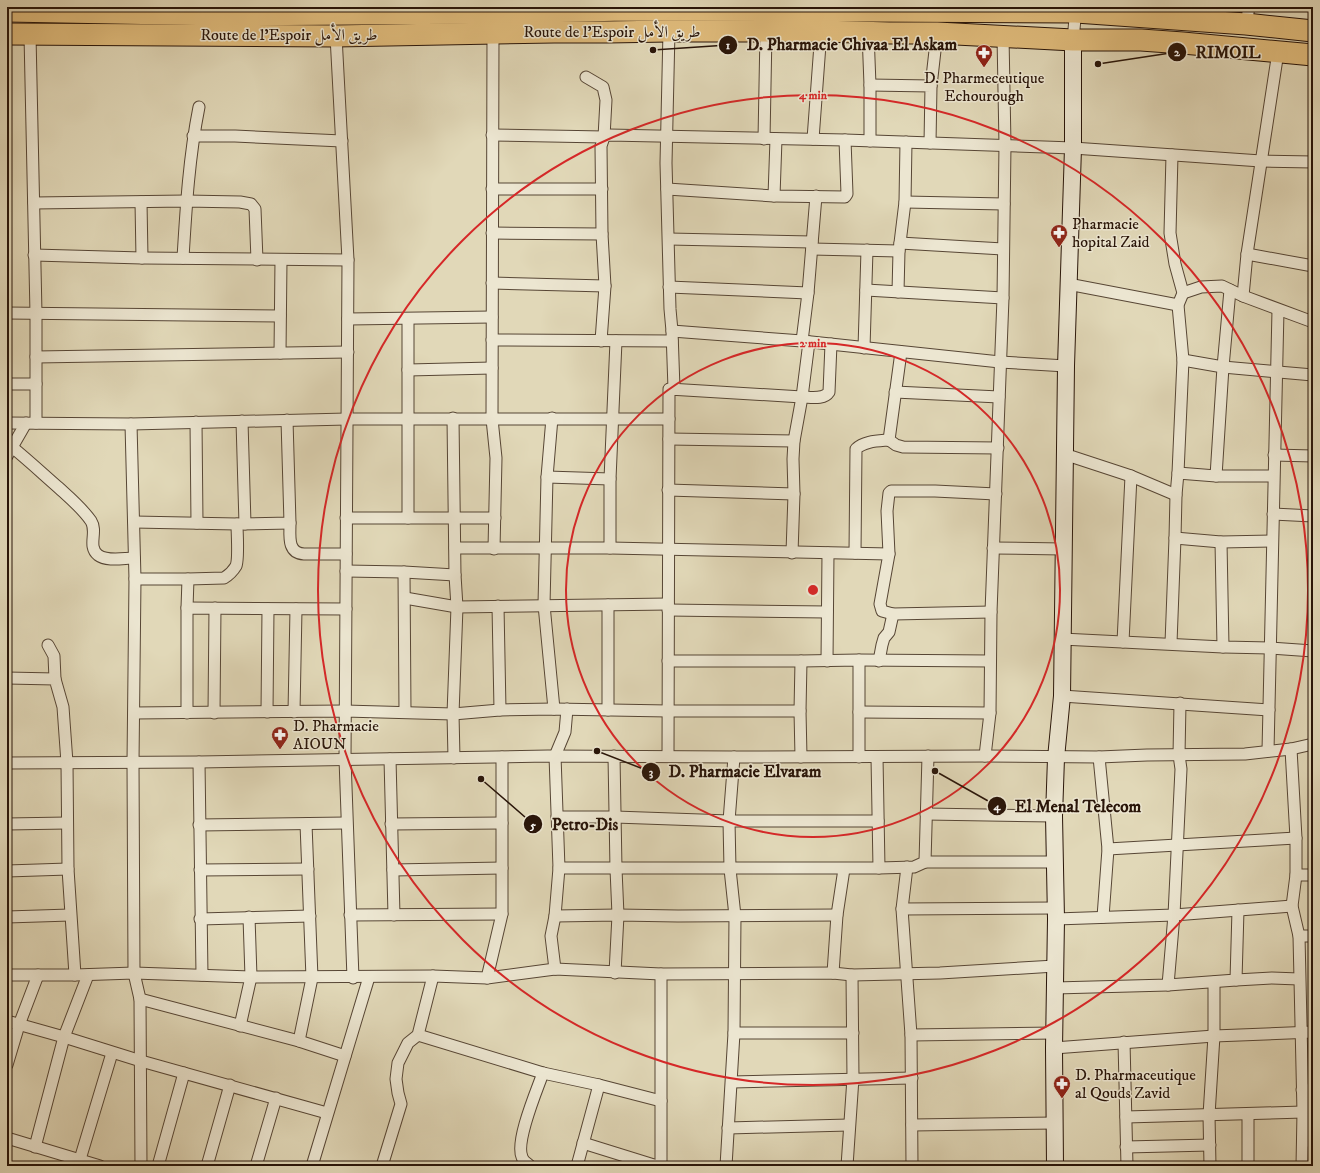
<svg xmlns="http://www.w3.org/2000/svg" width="1320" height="1173" font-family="'IM FELL DW Pica',Amiri,serif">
  <rect width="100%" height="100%" fill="#e1d8b8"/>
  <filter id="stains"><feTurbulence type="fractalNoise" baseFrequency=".005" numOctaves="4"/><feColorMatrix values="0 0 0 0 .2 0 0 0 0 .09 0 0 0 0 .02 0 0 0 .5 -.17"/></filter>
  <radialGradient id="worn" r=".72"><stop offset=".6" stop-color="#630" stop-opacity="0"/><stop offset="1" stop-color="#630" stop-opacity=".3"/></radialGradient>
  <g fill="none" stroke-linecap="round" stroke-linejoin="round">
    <defs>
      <g id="street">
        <polyline points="1246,24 1249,7"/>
        <polyline points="669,31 666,163 670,309 672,331 674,389"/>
        <polyline points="493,33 492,419 496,458 494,549"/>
        <polyline points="868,33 870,85 870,141"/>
        <polyline points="30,35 36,314 36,423"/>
        <polyline points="336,36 348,260 345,759 353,978"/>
        <polyline points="1073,40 1076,8"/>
        <polyline points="586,77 603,87 606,100 604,137 601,146 602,234 605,286 601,341"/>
        <polyline points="870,85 931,86 930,143"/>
        <polyline points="931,86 937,33"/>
        <polyline points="492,135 604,137 609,135 845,140 1073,148 1261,161 1313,162"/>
        <polyline points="193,136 235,136 342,141"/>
        <polyline points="764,139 766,32"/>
        <polyline points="813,139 821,31"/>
        <polyline points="492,189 602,189"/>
        <polyline points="667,189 774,196 845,197 847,194 845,140"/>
        <polyline points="774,196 776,139"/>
        <polyline points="141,202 142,258"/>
        <polyline points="905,202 1004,204"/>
        <polyline points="34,203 186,201 240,202 251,204 255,209 257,260"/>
        <polyline points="492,233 602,234"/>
        <polyline points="669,239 812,242"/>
        <polyline points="900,243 1003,249"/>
        <polyline points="812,249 899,251"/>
        <polyline points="1247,254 1313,266"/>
        <polyline points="34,255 142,258 348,260"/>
        <path d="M183,258C186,208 189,157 199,107"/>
        <polyline points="492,283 605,286"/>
        <polyline points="1068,284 1178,305"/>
        <polyline points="669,287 808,293"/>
        <polyline points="866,290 1003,298"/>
        <polyline points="898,292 899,251 905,202 906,142"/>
        <polyline points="1183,293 1201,287 1222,286 1243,296 1313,322"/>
        <polyline points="1243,296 1247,254 1278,52"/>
        <polyline points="7,313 280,316"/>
        <polyline points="348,319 492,317"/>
        <polyline points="408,319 408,518"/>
        <polyline points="672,331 802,341 1000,362 1066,366"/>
        <polyline points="492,340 672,341"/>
        <polyline points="802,341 808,293 816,196"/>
        <polyline points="864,348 867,250"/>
        <polyline points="901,352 889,440 896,445 903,447 998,448"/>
        <polyline points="280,353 281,260"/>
        <polyline points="36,357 348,352"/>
        <polyline points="1183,360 1223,367 1313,375"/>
        <polyline points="408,370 492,368"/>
        <polyline points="7,384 36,384"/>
        <polyline points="895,392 999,397"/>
        <polyline points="453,418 455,575 457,607 453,714 454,758"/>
        <polyline points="552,418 547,477 544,605 554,709"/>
        <polyline points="242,421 245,524"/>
        <polyline points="196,422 197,523"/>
        <polyline points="7,423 131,424 347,419 669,419"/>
        <polyline points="131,424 135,579 133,762 134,973 140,999 141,1166"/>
        <polyline points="669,439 794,441"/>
        <path d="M12,447C28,460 43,474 59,488C70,498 82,508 91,521C98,532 87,546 98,555C107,562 124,558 134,558"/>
        <polyline points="1064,454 1131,476 1176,495"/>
        <polyline points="1274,455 1313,456"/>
        <polyline points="7,456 26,423"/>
        <polyline points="1178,473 1216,476 1273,476"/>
        <polyline points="1216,476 1223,367 1230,290"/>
        <polyline points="547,477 610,479"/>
        <polyline points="668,490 794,494"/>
        <polyline points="1273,514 1313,516"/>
        <polyline points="346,518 495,518"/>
        <polyline points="134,522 237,524 290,523 287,420"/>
        <path d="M290,523C290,536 287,553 304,554H346"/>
        <polyline points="1175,538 1221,542 1272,541"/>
        <polyline points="1221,542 1223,647"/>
        <polyline points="455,548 610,548 889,554"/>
        <polyline points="610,548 610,479 616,341"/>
        <polyline points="993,548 1063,549"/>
        <polyline points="792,553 794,494 793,459 794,441 802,397 809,342"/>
        <path d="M855,553L856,449C864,441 878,441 889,440"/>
        <polyline points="346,571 404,572 455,575"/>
        <polyline points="404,572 405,712"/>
        <polyline points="135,579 188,579 187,608"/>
        <path d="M188,579L224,578C229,575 233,571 236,566C239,559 237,533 237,524"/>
        <polyline points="405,598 457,607 668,604"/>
        <polyline points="608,605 608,710"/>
        <polyline points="498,606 500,710"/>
        <polyline points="668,610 827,612"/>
        <polyline points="991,612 893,614 882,611 880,604 889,554 887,511 889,493 891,491 935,491 996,494"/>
        <polyline points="1062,639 1223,647 1270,648 1313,651"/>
        <polyline points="1123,642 1131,476"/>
        <polyline points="1171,643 1175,538 1176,495 1178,473 1183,360 1178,305 1183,293 1175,264 1170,233 1172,155"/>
        <polyline points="48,645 54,656 55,679"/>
        <polyline points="859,660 990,661"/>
        <polyline points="668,661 801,661 859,660 859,757"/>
        <polyline points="801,661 800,711 801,757"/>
        <polyline points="827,661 828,553"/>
        <polyline points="879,661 882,645 884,638 889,632 893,614"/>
        <polyline points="7,678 55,679 63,707 67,763 68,869 75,975"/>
        <polyline points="1062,696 1269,710"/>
        <polyline points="267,712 268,609"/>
        <polyline points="294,712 296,609"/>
        <polyline points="859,712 990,713"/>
        <polyline points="134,713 345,711 453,714 500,710 554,709 668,711 800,711"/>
        <polyline points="187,713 187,608 346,609"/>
        <polyline points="214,713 215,608"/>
        <polyline points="1291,749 1296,838 1296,875 1292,906 1299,936 1303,1112 1302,1166"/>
        <polyline points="1268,751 1278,310"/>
        <polyline points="614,756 616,869 618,915 615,973"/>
        <path d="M668,756L669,389L802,397C810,397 824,400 829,392L831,344"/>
        <polyline points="985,756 990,713 991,612 1003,298 1005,145 1003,36"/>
        <polyline points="877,757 879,868"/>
        <polyline points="1099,757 1108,849 1103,917"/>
        <polyline points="390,759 394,915"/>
        <polyline points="199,762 202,975"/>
        <polyline points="7,763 199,762 548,756 734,757 985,756 1099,757 1147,755 1245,754 1291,749 1313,744"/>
        <polyline points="926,814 1054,816"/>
        <polyline points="557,817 615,817 729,821 878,821"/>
        <polyline points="7,824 67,823"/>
        <polyline points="391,824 502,823"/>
        <polyline points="199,825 346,823"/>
        <polyline points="1108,849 1296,838"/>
        <polyline points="925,862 1054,862"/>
        <polyline points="907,867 902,909 911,1035 912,1166"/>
        <polyline points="559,868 879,868 914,867 925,862 928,756"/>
        <polyline points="200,870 308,869"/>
        <polyline points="393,870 502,868"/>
        <polyline points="7,871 68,869"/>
        <polyline points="1296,875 1313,875"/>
        <polyline points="902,909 1055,908"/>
        <polyline points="350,915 502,914"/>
        <polyline points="555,916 618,915 678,916 837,915"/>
        <polyline points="7,917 70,915"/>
        <polyline points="200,919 310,916"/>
        <polyline points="1056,919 1174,915 1292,906"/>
        <polyline points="1299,936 1313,936"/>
        <polyline points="555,969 551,936 555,916 559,868 555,756 565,732 567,709"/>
        <polyline points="833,973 837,915 844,869"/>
        <polyline points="661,974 661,1166"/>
        <polyline points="7,975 75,975 134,973 251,977 433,976 487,978 555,969 661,974 833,973 852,975 940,973 1055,966"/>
        <polyline points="487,978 502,914 502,757"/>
        <polyline points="1236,980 1272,978 1299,979"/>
        <polyline points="1168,985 1174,915 1181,769 1179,755 1180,703"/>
        <polyline points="1055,988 1168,985 1236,980 1238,910"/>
        <polyline points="140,999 299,1041 345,1056"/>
        <polyline points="7,1021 64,1037 141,1061 327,1113"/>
        <polyline points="240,1026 251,977 249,917"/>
        <polyline points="734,1033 853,1033"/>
        <polyline points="418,1035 543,1073 599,1085 661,1101"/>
        <polyline points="911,1035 1055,1033"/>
        <polyline points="299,1041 312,978 306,824"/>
        <polyline points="1124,1042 1127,1166"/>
        <polyline points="1054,1048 1214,1036 1313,1032"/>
        <polyline points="7,1065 19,1025 38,975"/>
        <polyline points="732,1082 912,1078"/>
        <polyline points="1302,1090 1313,1090"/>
        <polyline points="1248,1114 1248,1166"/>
        <polyline points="1126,1117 1303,1112"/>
        <polyline points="912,1125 1055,1123"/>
        <polyline points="728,1128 849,1125"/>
        <polyline points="7,1138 100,1166"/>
        <polyline points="1303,1141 1313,1141"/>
        <polyline points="583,1143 657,1166"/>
        <polyline points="35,1147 64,1037 88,975"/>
        <polyline points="1126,1147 1210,1145"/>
        <polyline points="78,1166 112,1053"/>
        <polyline points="158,1166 184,1073"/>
        <polyline points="207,1166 230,1085"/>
        <polyline points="256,1166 276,1098"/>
        <polyline points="312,1166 369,977"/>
        <polyline points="382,1166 401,1104 398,1093 396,1079 398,1063 408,1043 418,1035 433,976"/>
        <path d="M530,1166C527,1163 523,1161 522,1157C515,1141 537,1090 543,1073"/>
        <polyline points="577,1166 599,1085"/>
        <polyline points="726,1166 734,1033 735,916 730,869 729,821 734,757"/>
        <polyline points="847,1166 853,1078 852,975"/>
        <polyline points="1210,1166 1209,1115 1214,1036 1214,982"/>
      </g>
      <polyline id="secondary" points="1055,1166 1054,1048 1056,919 1054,816 1056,758 1062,696 1066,366 1073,148 1073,40"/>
      <g id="highway">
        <polyline points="7,11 223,15 493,13 625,10 1076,12 1246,24 1313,31"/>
        <polyline points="7,34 336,36 554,32 608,32 669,31 821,31 889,33 937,33 1073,40 1141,40 1183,43 1313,55"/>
      </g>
    </defs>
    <use href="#street" stroke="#574635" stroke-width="13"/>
    <use href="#secondary" stroke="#291509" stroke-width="18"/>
    <use href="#highway" stroke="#291509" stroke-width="23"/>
    <use href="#street" stroke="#ece6d1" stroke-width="11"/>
    <use href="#secondary" stroke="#ece6d1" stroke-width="16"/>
    <use href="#highway" stroke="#e0bc7c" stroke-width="21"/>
  </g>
  <g fill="none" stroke="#d62828" stroke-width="2">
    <circle cx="813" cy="590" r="247"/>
    <circle cx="813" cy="590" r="495"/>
  </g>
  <defs>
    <symbol id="pharmacy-pin" viewBox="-11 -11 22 30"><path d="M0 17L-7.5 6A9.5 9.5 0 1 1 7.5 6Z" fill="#8f2418" stroke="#ece6d1"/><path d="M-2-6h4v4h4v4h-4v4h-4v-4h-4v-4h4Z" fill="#fff"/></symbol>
  </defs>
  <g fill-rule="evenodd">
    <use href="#pharmacy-pin" x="974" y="43" width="20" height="27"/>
    <use href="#pharmacy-pin" x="1049" y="223" width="20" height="27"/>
    <use href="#pharmacy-pin" x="270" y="725" width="20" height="27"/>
    <use href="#pharmacy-pin" x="1052" y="1074" width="20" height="27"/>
  </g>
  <g text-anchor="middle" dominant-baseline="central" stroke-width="3" stroke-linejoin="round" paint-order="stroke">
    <g font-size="16" fill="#291509" stroke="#ece6d1">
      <text x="612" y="32">Route de l’Espoir طريق الأمل</text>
      <text x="289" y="35">Route de l’Espoir طريق الأمل</text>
    </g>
    <g font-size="16" fill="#291509" stroke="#ece6d1" text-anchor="start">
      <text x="984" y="78" text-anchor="middle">D. Pharmeceutique<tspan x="984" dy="18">Echourough</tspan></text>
      <text x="1072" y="224">Pharmacie<tspan x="1072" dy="18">hopital Zaid</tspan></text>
      <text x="293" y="726">D. Pharmacie<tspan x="293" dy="18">AIOUN</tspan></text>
      <text x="1075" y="1075">D. Pharmaceutique<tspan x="1075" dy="18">al Qouds Zavid</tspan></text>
    </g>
  </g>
  <circle cx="813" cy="590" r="6" fill="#d62828" stroke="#ece6d1" stroke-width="2"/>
  <g font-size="12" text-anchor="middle" font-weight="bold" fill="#d62828" stroke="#ece6d1" stroke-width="3" stroke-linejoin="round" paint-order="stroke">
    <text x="813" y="99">4 min</text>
    <text x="813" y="347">2 min</text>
  </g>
  <path fill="none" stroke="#291509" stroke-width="1.5" d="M653 50L728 45M1098 64L1177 52M597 751L651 772M935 771L997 806M481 779L533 824"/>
  <g fill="#291509" stroke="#ece6d1" stroke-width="1.5">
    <circle cx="653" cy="50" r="4"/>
    <circle cx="1098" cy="64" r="4"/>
    <circle cx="597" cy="751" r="4"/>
    <circle cx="935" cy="771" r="4"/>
    <circle cx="481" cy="779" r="4"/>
    <circle cx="728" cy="45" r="10"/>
    <circle cx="1177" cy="52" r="10"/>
    <circle cx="651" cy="772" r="10"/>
    <circle cx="997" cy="806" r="10"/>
    <circle cx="533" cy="824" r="10"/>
  </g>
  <g font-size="12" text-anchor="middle" font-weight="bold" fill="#fff">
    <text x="728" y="49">1</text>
    <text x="1177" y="56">2</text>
    <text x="651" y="776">3</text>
    <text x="997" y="810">4</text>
    <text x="533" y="829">5</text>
  </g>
  <g font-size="17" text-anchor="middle" font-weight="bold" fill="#291509" stroke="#ece6d1" stroke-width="3" stroke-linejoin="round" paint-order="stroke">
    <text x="852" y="50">D. Pharmacie Chivaa El Askam</text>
    <text x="1228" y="58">RIMOIL</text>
    <text x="745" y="777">D. Pharmacie Elvaram</text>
    <text x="1078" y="812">El Menal Telecom</text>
    <text x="585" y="830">Petro-Dis</text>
  </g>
  <rect width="1320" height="1173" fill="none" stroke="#e1d8b8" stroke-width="24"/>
  <rect x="8" y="8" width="1304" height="1157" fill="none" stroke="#291509" stroke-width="2"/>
  <rect x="12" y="12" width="1296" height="1149" fill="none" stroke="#291509"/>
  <rect width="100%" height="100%" filter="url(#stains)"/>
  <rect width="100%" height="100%" fill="url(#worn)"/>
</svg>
